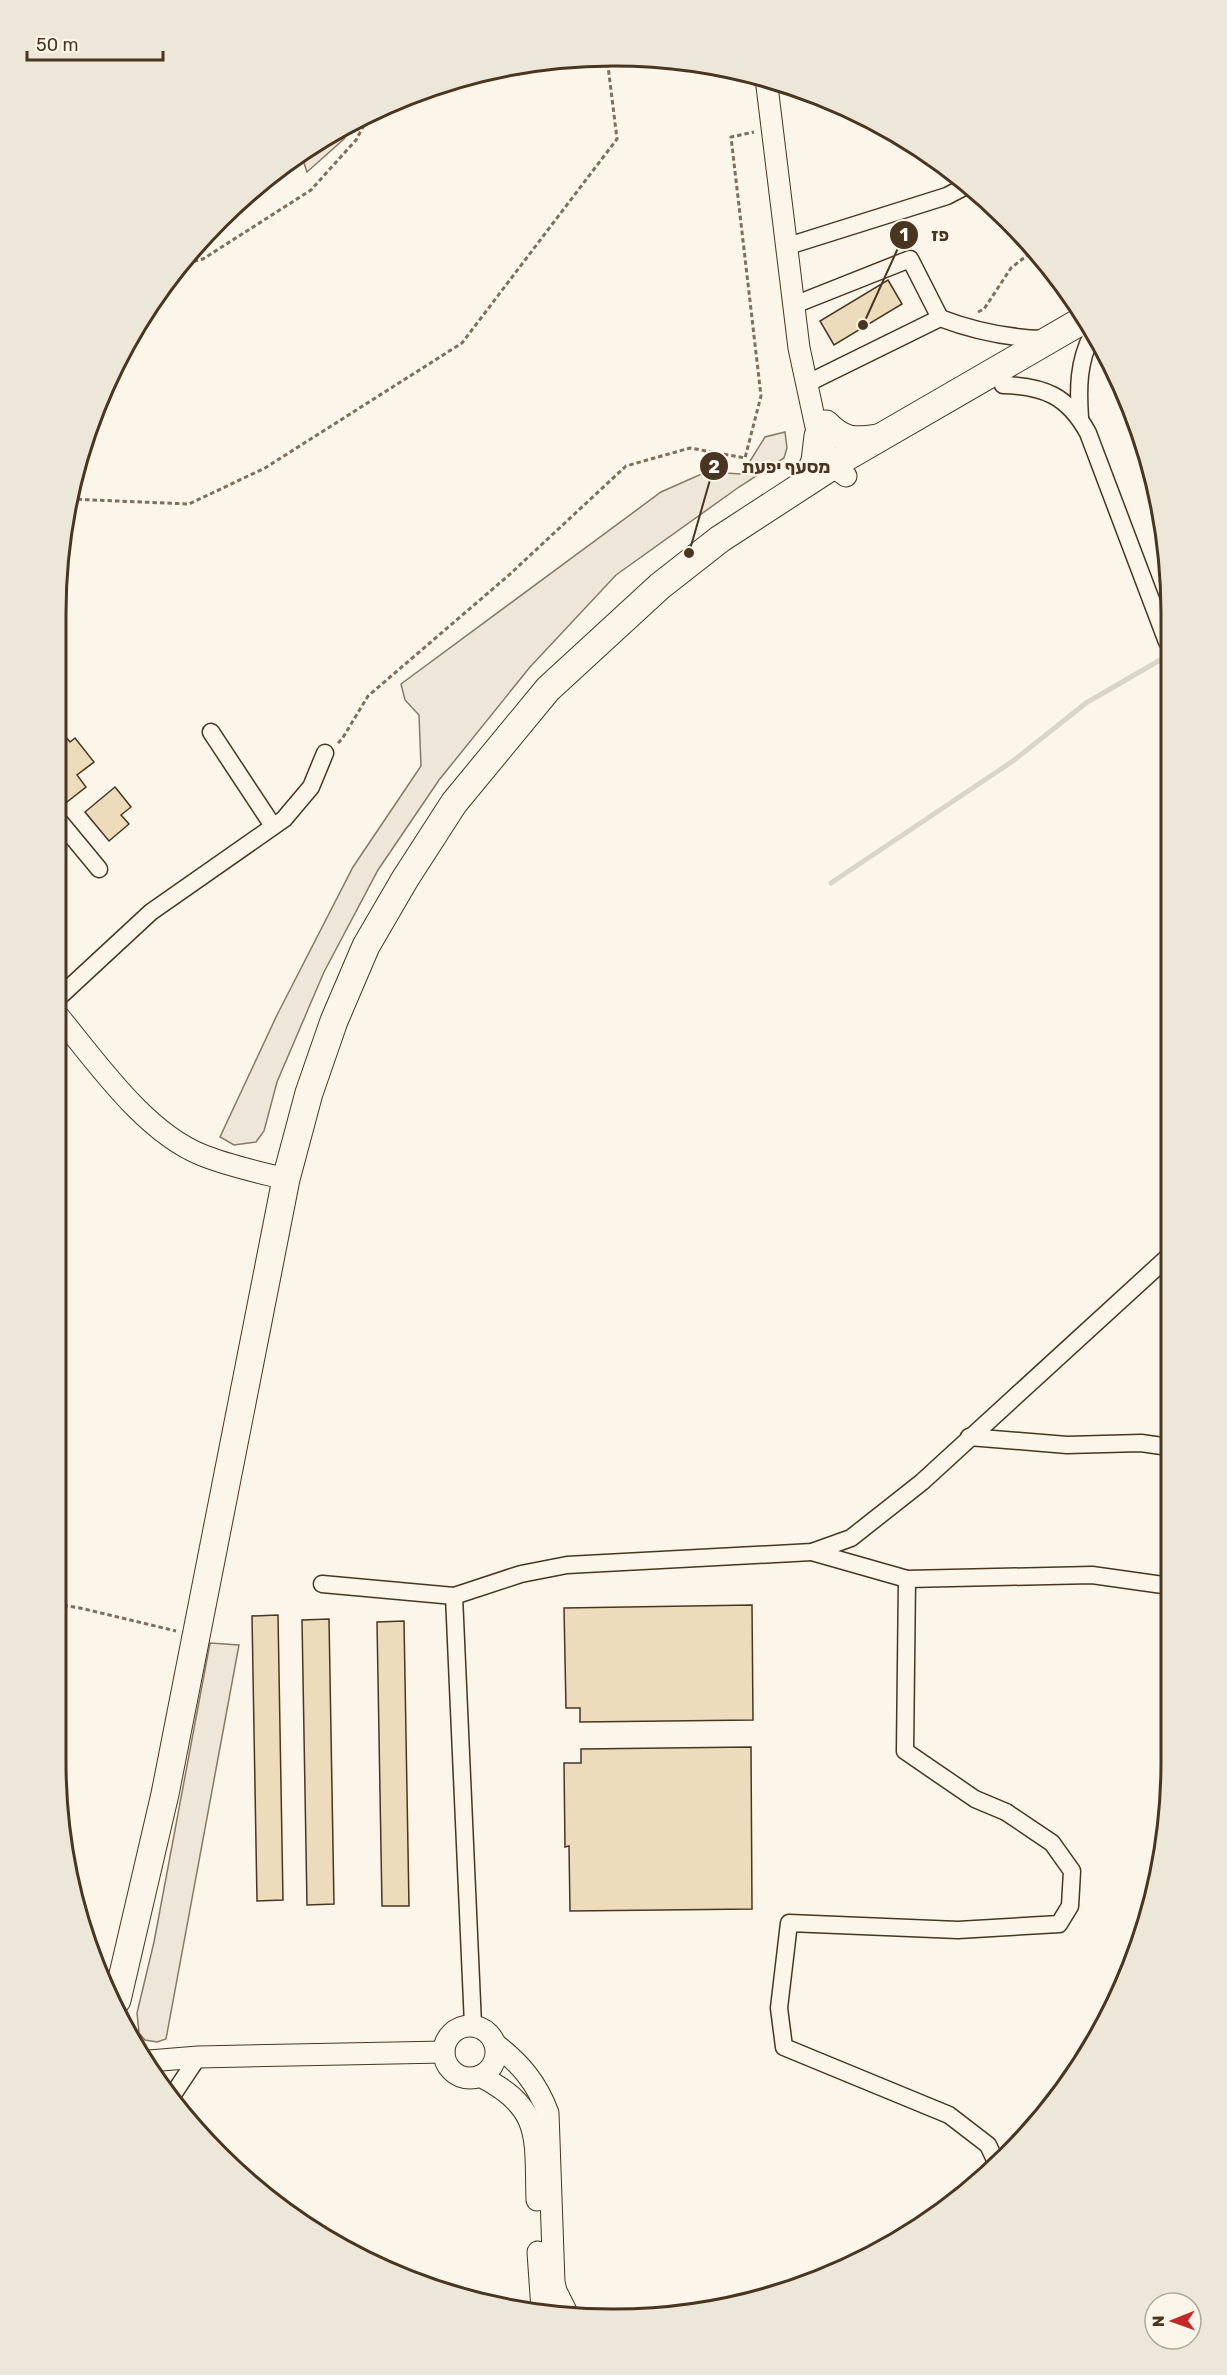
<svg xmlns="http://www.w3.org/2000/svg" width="1227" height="2375" font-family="Rubik,Heebo,sans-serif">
  <rect width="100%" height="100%" fill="#fbf6e9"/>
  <g fill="#ede6d9" stroke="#887966" stroke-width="1.5">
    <polygon points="352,122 344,139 307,172 301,154 334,130"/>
    <polygon points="785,432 787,448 784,458 739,487 616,575 530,667 439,780 378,870 324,972 277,1082 264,1131 256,1142 234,1145 220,1137 277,1015 353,867 421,766 419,715 405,700 401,684 661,492 706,472 742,474 765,437"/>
    <polygon points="210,1643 239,1645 166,2039 157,2042 145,2040 139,2033 137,2013 154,1942"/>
  </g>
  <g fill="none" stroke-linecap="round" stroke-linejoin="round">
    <polyline stroke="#dcd4c6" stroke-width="5" points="831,883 1013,761 1086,703 1167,656"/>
  </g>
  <g fill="#ecdcbc" stroke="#4a3520" stroke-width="1.5">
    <polygon points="888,280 902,304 834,345 820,321"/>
    <polygon points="57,726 70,742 75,738 94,762 77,775 86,787 67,802 56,789"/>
    <polygon points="115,787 131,807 121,815 129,824 109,841 85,812"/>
    <polygon points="752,1605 753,1720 580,1722 580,1708 566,1708 564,1608"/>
    <polygon points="278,1615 283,1900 257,1901 252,1616"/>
    <polygon points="329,1619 334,1904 307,1905 302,1620"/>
    <polygon points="404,1621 409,1906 382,1906 377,1622"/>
    <polygon points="751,1747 752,1909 570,1911 569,1846 565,1847 564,1763 581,1763 581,1749"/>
  </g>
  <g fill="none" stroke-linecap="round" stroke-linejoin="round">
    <defs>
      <g id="minor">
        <polyline points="788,246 947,196 968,185"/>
        <polyline points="794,305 910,259 940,318"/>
        <path d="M808,383L940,318C974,331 1007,338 1044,339"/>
        <path d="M1003,385C1044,386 1068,396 1088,433L1167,642"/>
        <path d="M1080,418C1078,389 1078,362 1092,335"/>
        <polyline points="211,732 273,826"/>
        <polyline points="56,817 99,869"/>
        <polyline points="56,1000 151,912 284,819 311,787 325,753"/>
        <polyline points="969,1437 1067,1445 1141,1443 1169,1447"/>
        <polyline points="812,1552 907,1579 1092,1575 1170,1586"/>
        <polyline points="907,1579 905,1751 975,1799 1006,1812 1052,1843 1072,1871 1070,1906 1059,1924 958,1930 789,1923 779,2008 784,2047 949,2115 988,2145 997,2164"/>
        <polyline points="322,1584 454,1596"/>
        <polyline points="473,2025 454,1596 521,1574 567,1565 812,1552 851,1538 922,1482 1169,1256"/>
        <polyline points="170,2099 198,2057"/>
      </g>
      <g id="tertiary">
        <polyline points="766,78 799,348 818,436 832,466 846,476"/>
        <path d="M56,1013C95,1060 144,1132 202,1155C229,1166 258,1172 286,1179"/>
        <circle cx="470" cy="2052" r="26"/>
        <path d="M495,2044C520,2063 537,2083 548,2113L554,2282L556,2291L566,2311"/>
        <polyline points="149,2061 198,2057 444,2052"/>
        <path d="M480,2076C543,2108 535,2137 537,2200"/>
        <polyline points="538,2252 542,2310"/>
      </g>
      <g id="trunk">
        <path d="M826,424C843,441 853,442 877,438"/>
        <polyline points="806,482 815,461 818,436"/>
        <polyline points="117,2000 165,1794 286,1179 309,1093 334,1021 366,946 405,879 454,803 548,689 660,586 720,539 843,459 1083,320"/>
      </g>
    </defs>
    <use href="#minor" stroke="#4a3520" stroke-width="19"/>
    <use href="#tertiary" stroke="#4a3520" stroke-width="23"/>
    <use href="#trunk" stroke="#4a3520" stroke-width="29"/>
    <g stroke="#7f6f5c" stroke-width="3" stroke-dasharray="4.5 3" stroke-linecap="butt">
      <polyline points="179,265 203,259 311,190 356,140 370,114"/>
      <polyline points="978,312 984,309 1011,268 1034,250"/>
      <polyline points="70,499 189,504 265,468 462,343 617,139 607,58"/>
      <polyline points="338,743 342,739 368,696 509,575 626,466 690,448 745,458 761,396 731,137 754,132"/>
      <polyline points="56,1604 80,1608 176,1631"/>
    </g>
    <use href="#minor" stroke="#fbf6e9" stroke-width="16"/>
    <use href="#tertiary" stroke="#fbf6e9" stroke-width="21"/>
    <use href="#trunk" stroke="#fbf6e9" stroke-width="27"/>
  </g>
  <path d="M0 0H1227V2375H0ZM613 66H614A547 547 0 0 1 1161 613V1762A547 547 0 0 1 614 2309H613A547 547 0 0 1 66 1762V613A547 547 0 0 1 613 66Z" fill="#ede7d9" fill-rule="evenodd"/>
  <path fill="none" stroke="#4a3520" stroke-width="3" d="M613 66H614A547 547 0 0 1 1161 613V1762A547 547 0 0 1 614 2309H613A547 547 0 0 1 66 1762V613A547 547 0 0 1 613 66Z"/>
  <path fill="none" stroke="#4a3520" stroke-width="2" d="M863 325L904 235M689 553L714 466"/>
  <g fill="#4a3520" stroke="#fbf6e9" stroke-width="2">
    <circle cx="863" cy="325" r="6"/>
    <circle cx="689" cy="553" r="6"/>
    <circle cx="904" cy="235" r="15"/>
    <circle cx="714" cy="466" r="15"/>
  </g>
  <g font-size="18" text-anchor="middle" font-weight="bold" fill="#fff">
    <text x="904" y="241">1</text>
    <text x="714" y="473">2</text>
  </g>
  <g font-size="18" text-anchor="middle" font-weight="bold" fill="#4a3520" stroke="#fbf6e9" stroke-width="4.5" stroke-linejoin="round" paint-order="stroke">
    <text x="940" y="241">פז</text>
    <text x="786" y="473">מסעף יפעת</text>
  </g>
  <g transform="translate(1173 2321) rotate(269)"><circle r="28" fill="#fbf6e9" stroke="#b4a999" stroke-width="1.5"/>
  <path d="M0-4.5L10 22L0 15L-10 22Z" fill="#c62828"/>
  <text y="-9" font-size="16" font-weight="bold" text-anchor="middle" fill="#4a3520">N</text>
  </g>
  <path d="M27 51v9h136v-9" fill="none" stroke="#4a3520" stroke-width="3"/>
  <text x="36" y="51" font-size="18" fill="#4a3520" stroke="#fbf6e9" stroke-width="4.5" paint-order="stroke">50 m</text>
</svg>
